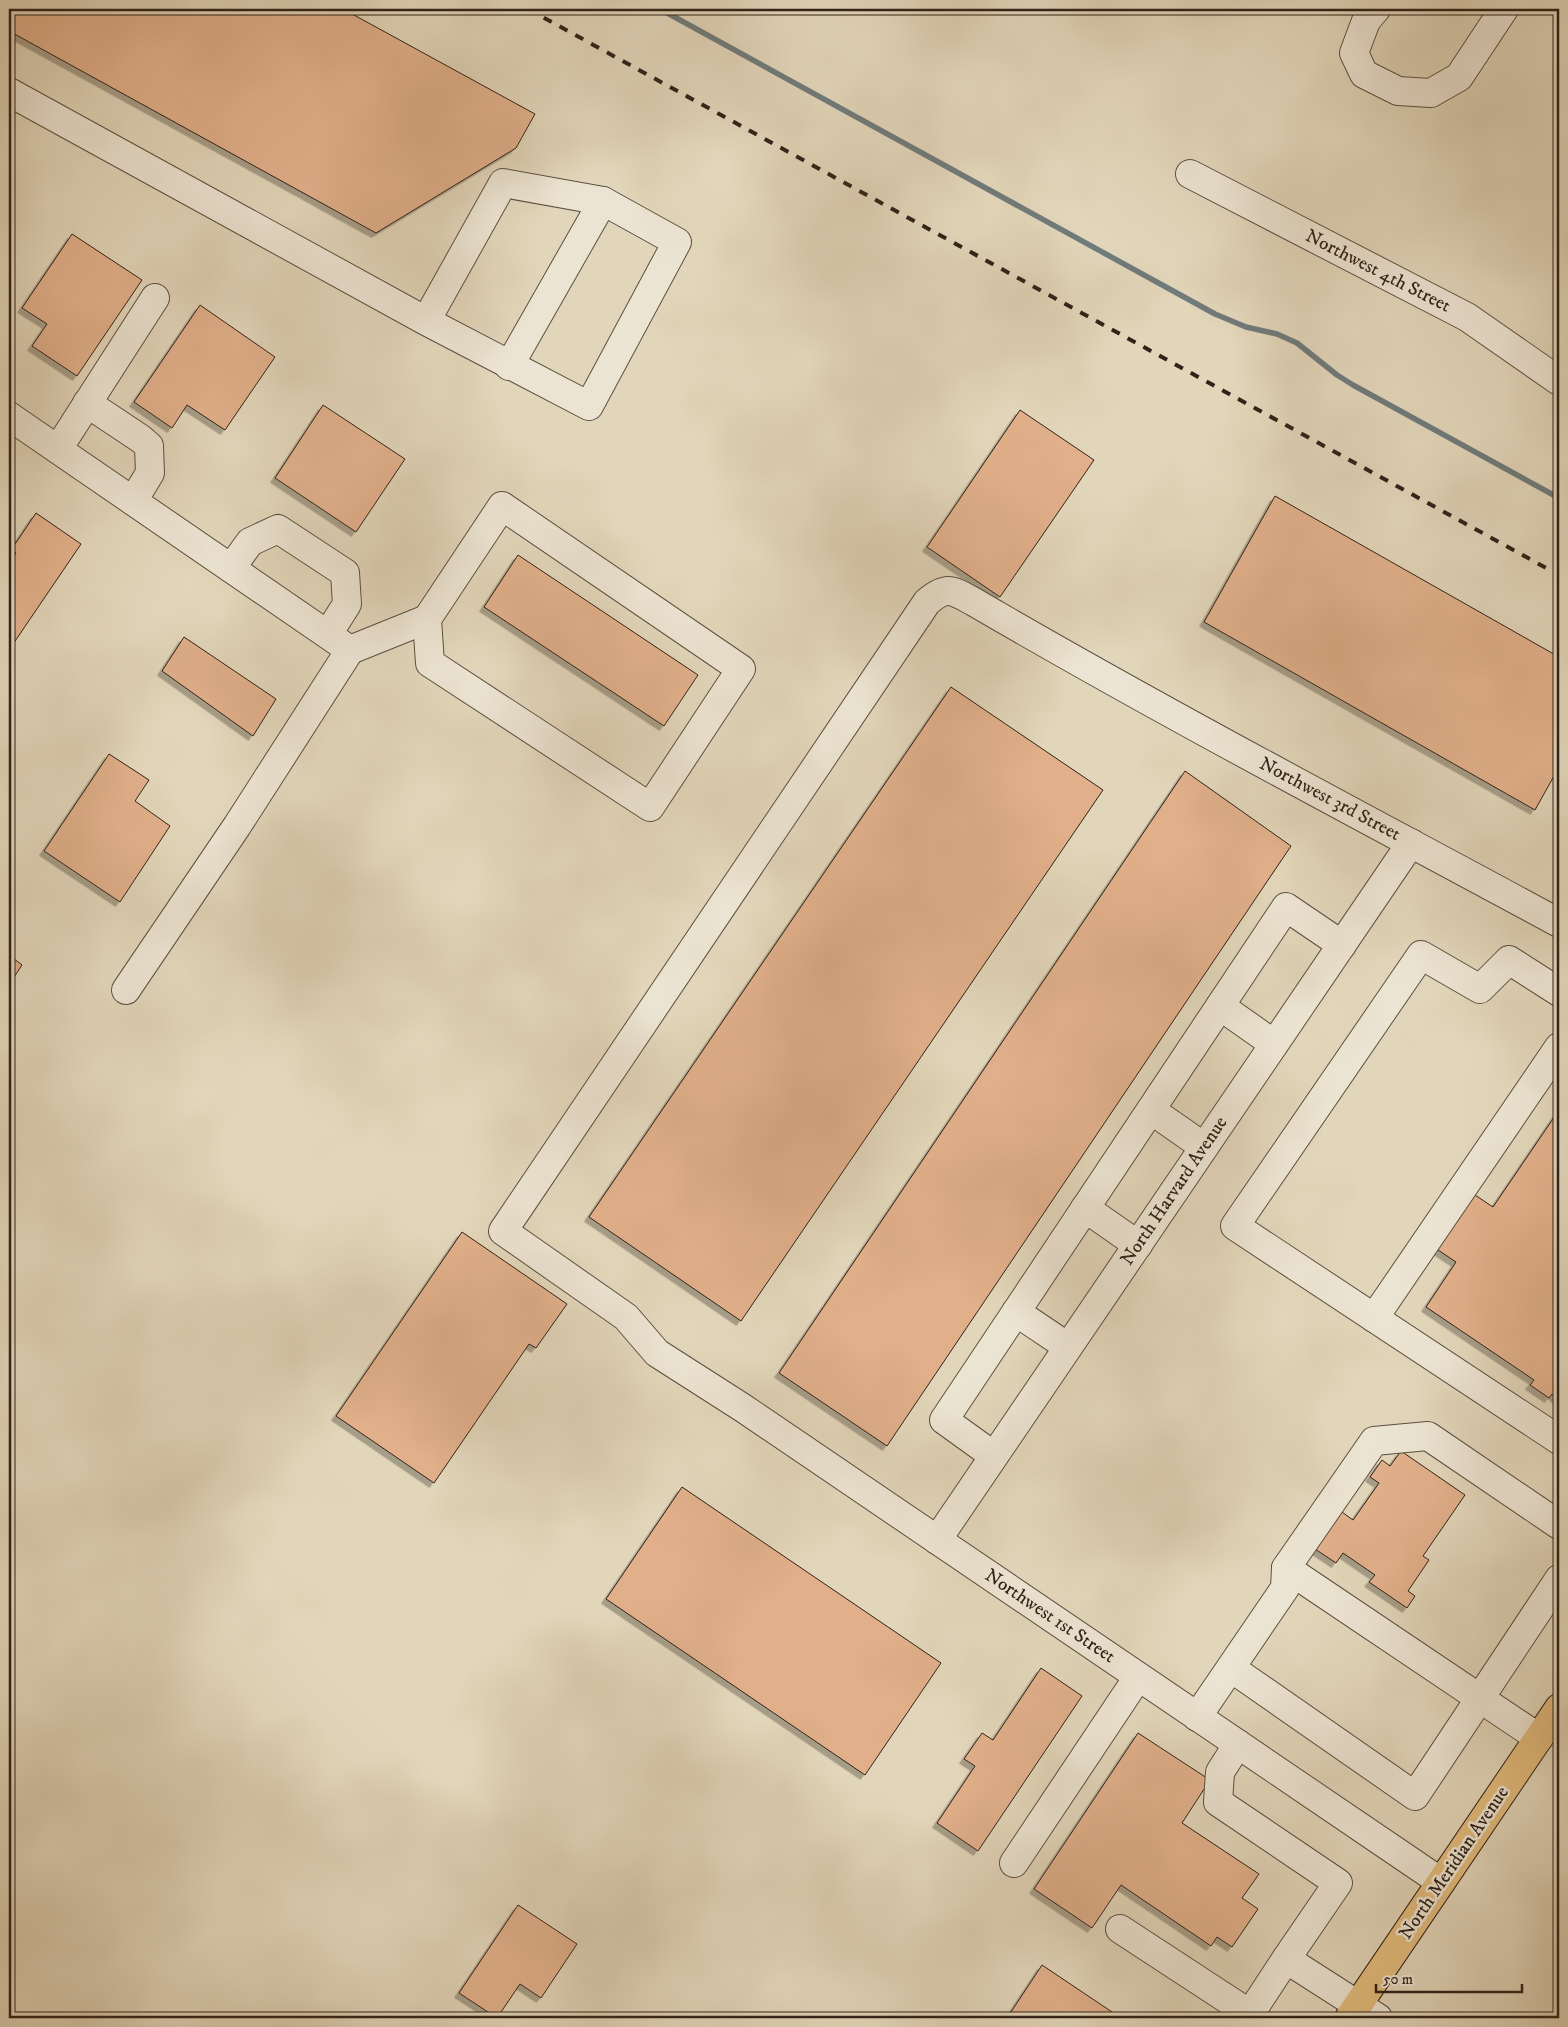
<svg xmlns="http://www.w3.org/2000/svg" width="1568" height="2027" font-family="'IM FELL DW Pica',serif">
  <defs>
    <filter id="shadow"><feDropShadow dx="-4.5" dy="4.5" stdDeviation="0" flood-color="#0004"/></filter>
  </defs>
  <rect width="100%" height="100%" fill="#e2d6ba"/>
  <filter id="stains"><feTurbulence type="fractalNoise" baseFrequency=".004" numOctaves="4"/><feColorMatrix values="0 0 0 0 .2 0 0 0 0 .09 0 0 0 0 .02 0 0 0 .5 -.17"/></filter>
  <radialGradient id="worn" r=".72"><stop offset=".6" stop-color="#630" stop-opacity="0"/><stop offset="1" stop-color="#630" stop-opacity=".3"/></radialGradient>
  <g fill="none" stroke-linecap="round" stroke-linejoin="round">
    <polyline stroke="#707b7b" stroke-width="5.5" points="660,9 1215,314 1246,327 1277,334 1297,343 1337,375 1353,385 1559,498"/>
  </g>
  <g fill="#e1b08b" stroke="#302219" filter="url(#shadow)">
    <polygon points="9,9 343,9 535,114 516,148 376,233 9,31"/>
    <polygon points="72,234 142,280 77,376 32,346 47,324 22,308"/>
    <polygon points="200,305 275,357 225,430 187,405 172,428 134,402"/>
    <polygon points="323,405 405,459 356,532 275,478"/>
    <polygon points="1020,410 1094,460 1000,597 927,547"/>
    <polygon points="1275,496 1559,657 1559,767 1535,810 1204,622"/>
    <polygon points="36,513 81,544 9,650 9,563 16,553 11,550"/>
    <polygon points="518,555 698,675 664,726 484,607"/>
    <polygon points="184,637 276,699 253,736 162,671"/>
    <polygon points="951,687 1103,790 741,1321 589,1217"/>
    <polygon points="109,754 149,780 135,801 170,826 120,902 44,851"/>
    <polygon points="1185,771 1291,846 887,1446 779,1373"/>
    <polygon points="9,955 22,965 9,985"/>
    <polygon points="1559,1110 1559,1400 1552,1394 1549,1398 1530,1385 1534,1380 1426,1307 1456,1262 1435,1248 1472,1193 1493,1207"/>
    <polygon points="462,1232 567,1304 536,1348 529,1344 434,1483 336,1416"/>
    <polygon points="1401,1451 1465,1495 1423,1556 1429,1560 1408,1591 1415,1596 1407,1608 1369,1582 1375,1575 1343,1553 1336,1563 1309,1545 1335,1507 1353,1520 1379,1483 1370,1477 1382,1460 1390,1466"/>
    <polygon points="682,1487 941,1663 865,1775 606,1599"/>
    <polygon points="1041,1668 1082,1696 978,1851 937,1823 975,1766 964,1759 982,1733 993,1740"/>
    <polygon points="1138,1733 1210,1780 1182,1823 1259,1874 1242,1898 1258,1909 1232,1947 1217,1937 1211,1946 1121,1885 1092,1928 1034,1889"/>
    <polygon points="518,1905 577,1944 541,1998 520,1984 497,2018 459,1993"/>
    <polygon points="1042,1965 1121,2018 1007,2018"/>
  </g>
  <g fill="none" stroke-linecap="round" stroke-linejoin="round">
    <defs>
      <g id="minor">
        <polyline points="1376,9 1366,21 1354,53 1364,74 1398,91 1431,93 1459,77 1504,9"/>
        <polyline points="9,92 426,321 589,406 677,242 603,201 503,183 426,321"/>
        <polyline points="1190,174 1467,317 1559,381"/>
        <polyline points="509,366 603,201"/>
        <polyline points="87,403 141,439 149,446 150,473 133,501"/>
        <polyline points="9,416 350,650 237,826 126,990"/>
        <polyline points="58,449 155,298"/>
        <polyline points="231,568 250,542 278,529 345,573 347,604 328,634"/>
        <polyline points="350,650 427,619 502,506 741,669 650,807 430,663 427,619"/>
        <polyline points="1559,992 1509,960 1480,989 1421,955 1235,1226 1559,1440"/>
        <polyline points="1220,1006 1274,1044"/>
        <polyline points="1151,1110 1204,1147"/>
        <polyline points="1085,1208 1138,1245"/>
        <polyline points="1016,1312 1068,1347"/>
        <polyline points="1374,1318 1559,1047"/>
        <polyline points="994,1456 944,1420 1286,907 1342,945"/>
        <polyline points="937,1540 1411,843"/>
        <polyline points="1231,1668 1415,1796 1559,1579"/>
        <polyline points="1197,1717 1285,1588 1286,1568"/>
        <polyline points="1539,1738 1286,1568 1374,1441 1428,1436 1559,1525"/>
        <polyline points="1238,1744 1220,1772 1218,1802 1338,1883 1286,1959"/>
        <polyline points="1014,1863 1138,1677"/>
        <path d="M1441,1882L743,1408L657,1353L626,1317L503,1231L927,602C947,585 952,590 974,602C1166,714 1363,817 1559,923"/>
        <polyline points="1120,1929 1250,2014 1286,1959 1378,2018"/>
      </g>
      <polyline id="major" points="1349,2018 1559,1708"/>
    </defs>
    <use href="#minor" stroke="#5c4f41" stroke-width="30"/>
    <use href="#major" stroke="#302219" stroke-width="30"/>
    <use href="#minor" stroke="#ece4d2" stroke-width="28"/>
    <use href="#major" stroke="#e1bb7d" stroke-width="28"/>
    <polyline stroke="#302219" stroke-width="4" stroke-dasharray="9 9" stroke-linecap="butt" points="528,9 1559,575"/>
  </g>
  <g text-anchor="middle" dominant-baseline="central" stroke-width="5" stroke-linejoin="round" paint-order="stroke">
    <g font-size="19" fill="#302219" stroke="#ece4d2">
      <text transform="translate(1378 271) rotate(27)">Northwest 4th Street</text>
      <text transform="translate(1330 799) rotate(28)">Northwest 3rd Street</text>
      <text transform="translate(1174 1191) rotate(-56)">North Harvard Avenue</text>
      <text transform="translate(1050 1616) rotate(34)">Northwest 1st Street</text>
      <text transform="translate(1454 1863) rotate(-56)">North Meridian Avenue</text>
    </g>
  </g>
  <rect width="1568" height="2027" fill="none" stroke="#e2d6ba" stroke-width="30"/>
  <rect x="10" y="10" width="1548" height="2007" fill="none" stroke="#302219" stroke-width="2.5"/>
  <rect x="15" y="15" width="1538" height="1997" fill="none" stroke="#302219"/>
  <path d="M1376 1984v8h146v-8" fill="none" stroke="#302219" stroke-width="2.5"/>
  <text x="1383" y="1984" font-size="15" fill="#302219" stroke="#ece4d2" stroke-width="4" paint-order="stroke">50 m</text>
  <rect width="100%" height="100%" filter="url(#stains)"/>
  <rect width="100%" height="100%" fill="url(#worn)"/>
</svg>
